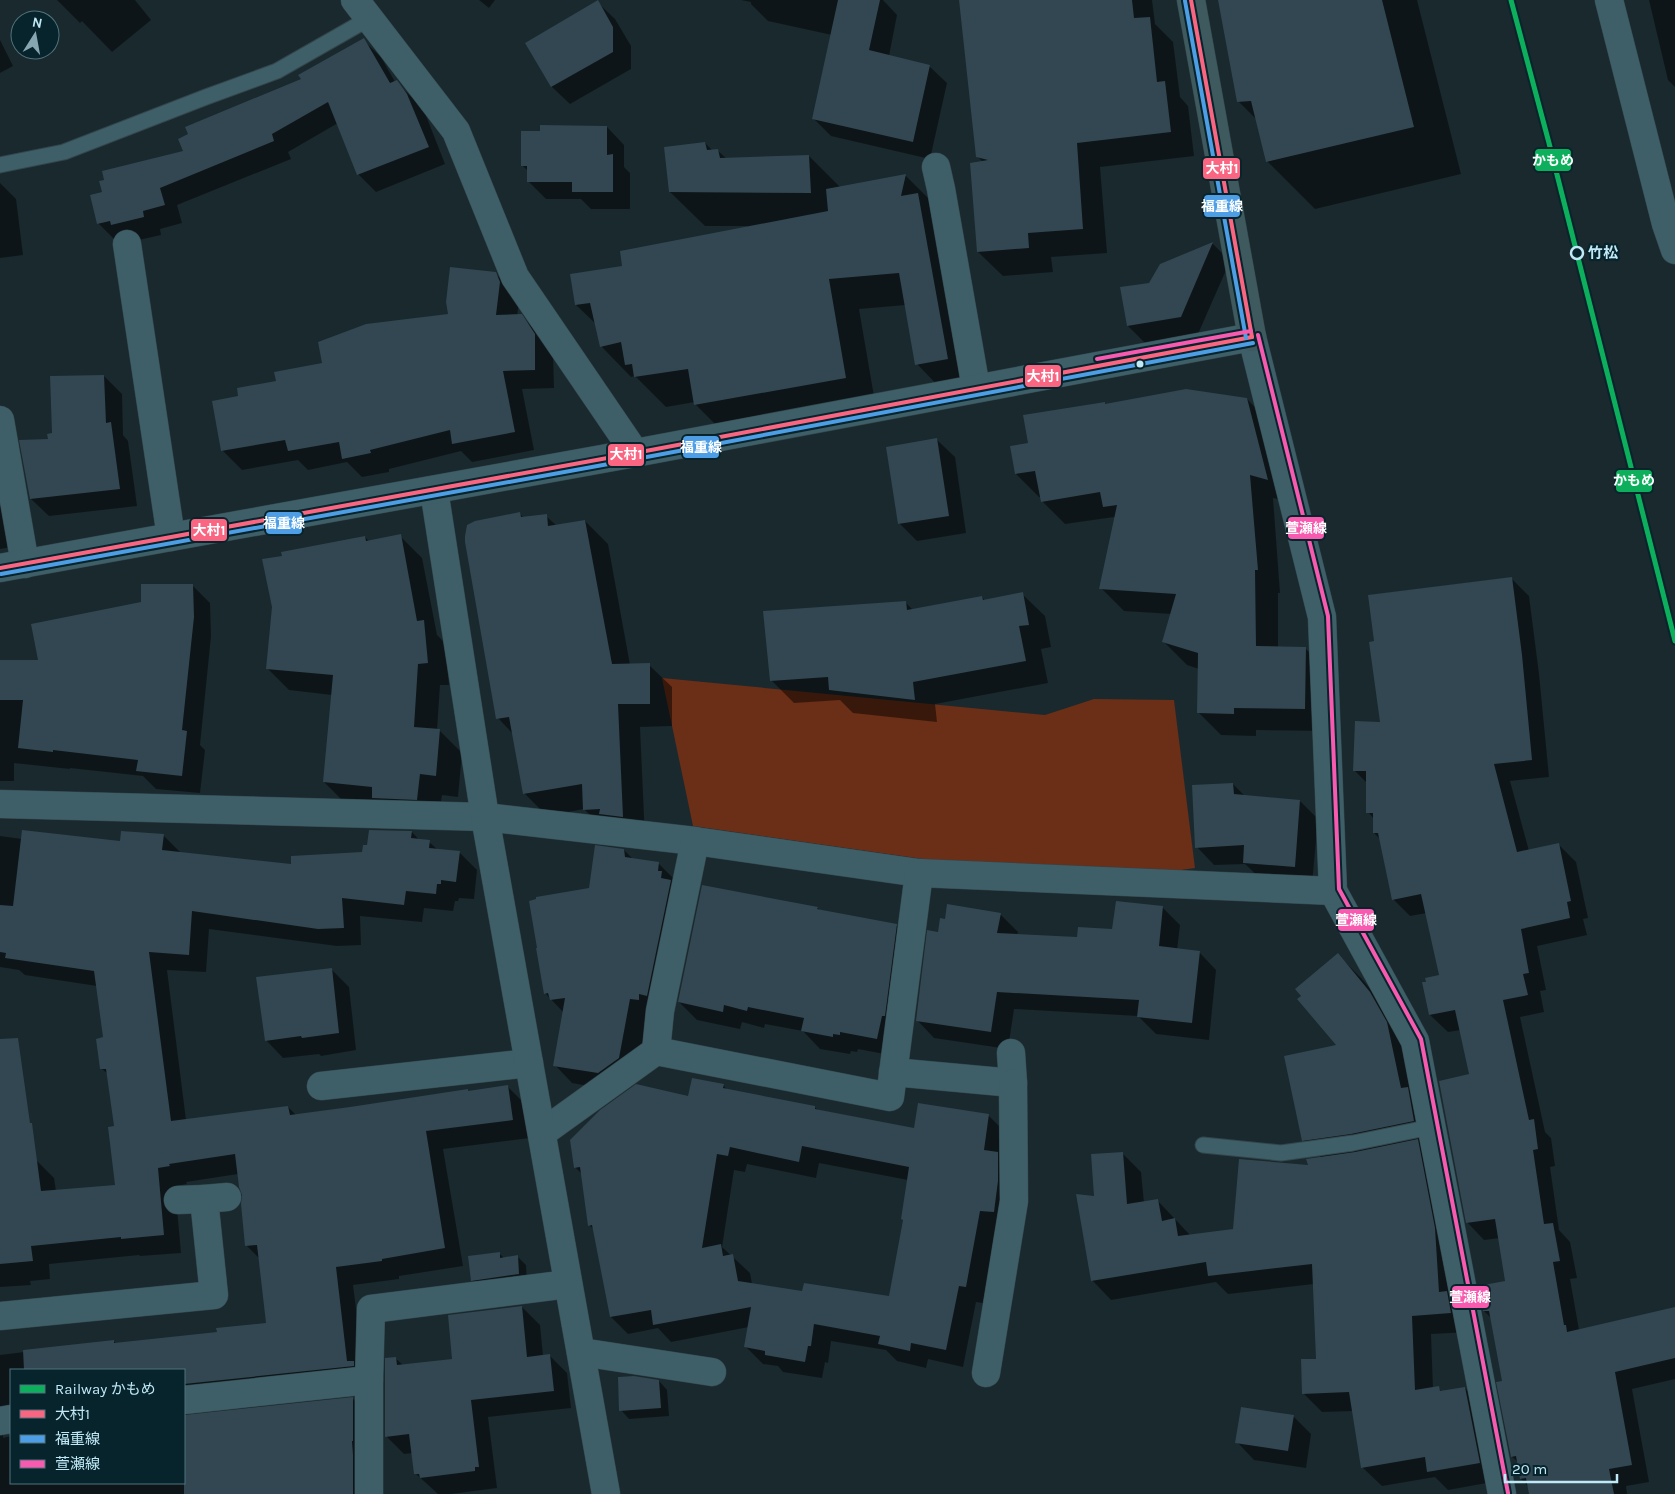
<svg xmlns="http://www.w3.org/2000/svg" width="1675" height="1494" font-family="Karla,'Noto Sans JP',sans-serif">
  <rect width="100%" height="100%" fill="#19292e"/>
  <polygon fill="#6b2e17" points="662,678 1045,715 1094,699 1174,700 1195,868 1140,876 923,859 693,826"/>
  <g fill="#0007" fill-rule="evenodd">
    <polygon points="57,0 135,0 151,20 112,52 82,21 80,23"/>
    <polygon points="479,0 495,0 489,8"/>
    <polygon points="741,0 883,0 897,15 889,56 929,66 947,83 930,159 831,136 814,119 832,35 768,21 751,4 751,2"/>
    <polygon points="960,0 1152,0 1155,24 1173,42 1180,97 1188,106 1194,156 1100,167 1107,253 1051,257 1053,272 1003,276 978,252 983,162 977,156"/>
    <polygon points="1220,0 1417,0 1461,174 1315,209 1267,161 1257,120 1238,101"/>
    <polygon points="1649,0 1675,0 1675,87 1668,80"/>
    <polygon points="597,2 615,19 631,46 631,69 570,104 552,87 526,43"/>
    <polygon points="0,40 13,66 0,73"/>
    <polygon points="363,40 381,57 395,82 414,99 425,113 445,164 376,192 358,174 338,123 288,152 291,159 177,205 182,223 160,229 161,235 130,242 116,241 98,223 104,193 184,152 302,80"/>
    <polygon points="607,127 624,145 624,167 630,173 630,209 591,209 581,199 546,199 528,181 528,171 522,165"/>
    <polygon points="705,143 713,151 718,151 727,159 809,156 840,187 906,176 936,206 978,390 947,395 917,364 906,305 859,309 876,408 726,435 696,405 695,402 666,407 635,376 631,377 601,346 596,324 576,305 624,267 747,228 747,226 705,226 670,192"/>
    <polygon points="0,183 16,199 23,255 0,258"/>
    <polygon points="1213,244 1230,261 1198,334 1146,344 1128,326 1161,265"/>
    <polygon points="496,274 515,293 519,302 517,316 521,316 540,335 553,354 554,388 522,389 534,450 472,462 461,451 389,469 389,472 362,477 347,462 308,470 298,460 242,470 222,450 239,397 449,315"/>
    <polygon points="104,376 122,394 123,435 128,441 137,506 49,516 31,499 49,440"/>
    <polygon points="1247,399 1270,423 1290,502 1273,498 1280,593 1278,593 1278,648 1305,648 1328,671 1327,731 1256,730 1256,736 1221,735 1198,712 1199,669 1187,665 1164,642 1172,614 1124,611 1101,588 1116,518 1114,517 1065,524 1042,501 1041,497 1039,497 1016,474 1029,444 1104,403 1106,405"/>
    <polygon points="937,440 955,457 966,533 917,541 899,523"/>
    <polygon points="0,448 24,545 0,549"/>
    <polygon points="519,513 524,518 546,516 557,526 585,521 608,544 630,665 649,665 672,687 672,726 640,727 645,839 607,832 584,809 547,816 524,793 513,734 498,718"/>
    <polygon points="400,536 422,558 437,635 445,643 449,685 440,685 437,730 440,731 462,753 458,797 442,795 438,821 346,804 324,782 332,695 289,690 267,668 284,557 365,537 370,542"/>
    <polygon points="1511,578 1529,596 1539,674 1549,777 1510,781 1529,851 1559,845 1576,862 1588,918 1583,919 1587,935 1537,946 1546,990 1540,991 1544,1012 1520,1017 1545,1132 1551,1138 1555,1166 1550,1167 1559,1230 1570,1242 1577,1278 1570,1279 1579,1330 1675,1308 1675,1379 1632,1389 1649,1482 1626,1486 1627,1494 1530,1494 1529,1487 1521,1479 1518,1462 1512,1457 1503,1382 1492,1319 1484,1311 1507,1282 1500,1238 1484,1240 1467,1222 1471,1075 1461,1030 1448,1032 1430,1015 1424,983 1441,976 1427,913 1410,916 1393,899 1380,839 1374,833 1374,819 1368,812 1367,783 1354,770 1381,723"/>
    <polygon points="192,585 210,603 211,636 200,745 205,750 200,793 156,789 143,776 70,768 70,769 14,763 14,781 0,781 0,661 40,662 142,603"/>
    <polygon points="1022,594 1045,616 1051,647 1041,649 1048,683 935,704 937,722 853,713 840,700 794,703 771,680 906,603 913,610 982,597 985,601"/>
    <polygon points="1233,784 1246,797 1300,801 1318,819 1312,884 1262,880 1245,864 1214,865 1197,847"/>
    <path d="M412,832L420,841L429,842L438,850L459,852L477,870L474,899L459,898L458,901H455L453,911L424,908L422,922L360,916L361,945L337,946L209,929L206,972L167,970L186,1120L288,1107L296,1115L508,1087L526,1105L530,1138L443,1149L463,1266L399,1276V1279L353,1285L364,1372L187,1412V1417L353,1399L371,1417V1494H0V1355L113,1341L117,1344L218,1333L267,1324L260,1259L247,1246L244,1195L238,1174L186,1182L187,1184L175,1186L181,1253L140,1256L139,1255L49,1264L50,1279L30,1281L31,1285L0,1287V1159L36,1160L54,1178L56,1191L117,1186L115,1127L108,1074L101,1068L104,1038L97,986L25,975L19,970L0,967V836L22,839L122,842L163,835L181,853L293,866L363,853ZM11,1370H184V1483H11V1436L3,1438V1434L11,1426Z"/>
    <polygon points="624,850 633,859 658,863 676,881 647,1016 637,1076 616,1091 572,1083 555,1065 564,1013 545,993 590,889"/>
    <polygon points="1162,907 1180,925 1177,950 1199,952 1216,970 1209,1040 1156,1034 1138,1016 1014,1009 1008,1049 934,1038 917,1020 939,933 1000,914 1018,932 1017,935 1079,938 1114,930"/>
    <polygon points="817,908 820,910 896,925 914,943 895,1056 858,1049 857,1052 851,1051 850,1054 820,1049 803,1031 765,1024 764,1028 742,1022 740,1029 697,1020 679,1002"/>
    <polygon points="1338,955 1361,978 1393,1016 1409,1046 1470,1332 1431,1334 1433,1389 1438,1388 1442,1392 1465,1388 1484,1407 1498,1481 1448,1490 1435,1477 1382,1486 1362,1467 1353,1411 1322,1412 1303,1393 1317,1360 1314,1284 1228,1294 1216,1282 1111,1300 1092,1280 1096,1197 1122,1153 1141,1172 1144,1203 1157,1200 1190,1235 1234,1230 1322,1158 1303,1140 1338,1046"/>
    <polygon points="331,969 349,987 356,1050 321,1056 319,1054 283,1058 266,1040"/>
    <path d="M723,1085L728,1091L814,1107L818,1110L915,1129L988,1115L1005,1132L1015,1170L997,1228L983,1303L976,1302L963,1367L928,1359L926,1368L897,1361L886,1350L831,1341L828,1363L825,1362L822,1378L783,1372L778,1366L763,1364L746,1347L749,1327L671,1342L658,1328L628,1334L611,1317L595,1230L589,1225L582,1174L575,1167L689,1097ZM819,1163L908,1180L904,1221L890,1298L803,1293L752,1284L750,1273L722,1247L734,1170L745,1172L747,1164L816,1178Z"/>
    <polygon points="499,1253 504,1258 517,1256 526,1265 527,1283 481,1289 472,1280"/>
    <polygon points="522,1307 540,1325 543,1356 549,1355 567,1373 571,1408 488,1417 497,1488 451,1494 438,1494 415,1473 413,1453 404,1454 386,1436 395,1358 403,1365 454,1360"/>
    <polygon points="659,1381 667,1390 669,1416 629,1419 621,1410"/>
    <polygon points="1293,1416 1311,1434 1306,1468 1254,1460 1237,1442"/>
  </g>
  <g fill="#324751" fill-rule="evenodd">
    <polygon points="598,0 613,27 613,52 551,87 525,43"/>
    <polygon points="838,0 880,0 869,50 930,65 913,142 812,119"/>
    <polygon points="959,0 1132,0 1134,18 1150,17 1157,82 1165,81 1171,132 1077,143 1083,229 1028,233 1029,248 977,252 970,163 988,160 976,157"/>
    <polygon points="1218,0 1382,0 1414,127 1266,162 1251,101 1237,102"/>
    <polygon points="364,38 390,83 397,80 407,94 429,147 357,175 328,102 272,134 274,141 160,188 165,205 143,211 144,217 111,225 110,221 97,224 90,195 102,192 99,181 104,180 102,171 183,151 178,139 188,134 185,127 301,79 298,75"/>
    <polygon points="540,125 607,126 607,155 613,154 613,192 572,192 572,182 527,182 527,166 521,166 521,131 540,131"/>
    <polygon points="705,142 707,150 718,149 720,158 809,155 811,193 669,192 664,147"/>
    <polygon points="906,174 901,196 918,193 948,359 915,365 899,273 829,279 846,378 694,405 688,369 634,377 632,364 625,365 621,342 600,347 590,303 575,305 570,274 622,266 620,251 828,211 826,189"/>
    <polygon points="1213,242 1181,317 1127,326 1120,287 1149,283 1160,264"/>
    <polygon points="450,267 496,272 500,282 496,315 522,314 535,334 535,370 503,371 515,432 452,444 450,430 370,450 371,453 342,459 339,442 288,451 285,440 221,451 212,401 238,396 237,388 276,381 274,372 322,363 318,342 366,324 448,314 446,302"/>
    <polygon points="104,375 106,423 111,422 120,489 30,499 19,440 48,439 47,434 52,433 50,376"/>
    <polygon points="1186,389 1247,398 1268,480 1250,475 1258,570 1255,570 1256,646 1306,647 1305,709 1234,708 1234,714 1197,713 1198,653 1162,642 1176,594 1099,589 1117,505 1103,507 1100,492 1041,502 1035,471 1015,474 1010,446 1028,443 1023,415 1105,402 1105,404"/>
    <polygon points="937,438 949,516 898,524 886,447"/>
    <polygon points="520,512 521,517 547,514 548,526 585,520 612,664 650,663 650,704 618,704 623,817 599,814 600,809 583,810 582,784 523,794 509,717 496,719 465,542 465,536 467,525 475,521"/>
    <polygon points="401,534 417,621 424,620 428,663 418,664 414,727 440,729 436,776 420,774 417,800 372,798 372,787 323,782 333,675 266,669 272,607 262,559 282,556 281,552 365,536 366,541"/>
    <polygon points="1512,577 1522,655 1532,760 1494,764 1517,852 1559,843 1571,901 1567,902 1570,918 1521,929 1529,973 1523,974 1528,995 1503,1000 1529,1120 1534,1119 1538,1149 1533,1150 1544,1224 1553,1223 1560,1261 1553,1262 1564,1325 1566,1325 1567,1332 1675,1307 1675,1358 1615,1372 1632,1465 1609,1469 1614,1494 1529,1494 1526,1478 1520,1479 1516,1456 1511,1457 1496,1382 1502,1381 1489,1311 1483,1311 1478,1286 1505,1281 1495,1219 1466,1223 1439,1081 1469,1074 1455,1010 1429,1015 1422,982 1426,982 1425,978 1439,975 1421,894 1392,900 1378,833 1373,833 1373,813 1366,813 1366,771 1353,771 1355,721 1380,722 1369,642 1374,641 1368,595"/>
    <polygon points="141,584 193,584 194,617 182,730 187,731 182,776 136,771 138,760 53,750 53,752 18,748 23,700 0,700 0,660 38,660 31,624 141,602"/>
    <polygon points="1023,592 1029,625 1019,626 1026,661 913,682 915,700 829,690 828,677 770,681 763,611 906,601 907,610 982,596 983,600"/>
    <polygon points="1233,783 1234,794 1300,800 1295,867 1243,863 1244,845 1195,848 1192,785"/>
    <polygon points="22,830 120,841 121,831 164,834 162,850 291,864 291,856 362,852 363,845 367,845 369,830 412,831 411,838 430,840 429,848 460,851 456,882 441,880 441,884 437,884 436,894 406,891 404,905 342,898 344,928 318,929 192,911 189,955 149,952 171,1121 288,1106 290,1115 350,1107 468,1089 468,1091 508,1085 513,1120 426,1131 445,1248 382,1259 382,1261 336,1267 347,1361 354,1361 354,1366 184,1384 184,1370 24,1370 23,1350 114,1340 114,1343 217,1332 216,1328 266,1323 257,1245 245,1246 241,1204 242,1195 239,1187 235,1154 169,1164 170,1166 158,1168 164,1235 121,1239 121,1237 31,1246 33,1261 0,1264 0,1039 18,1038 30,1123 32,1123 41,1191 115,1185 108,1127 114,1126 106,1069 100,1069 96,1039 103,1037 94,971 5,958 6,953 0,952 0,905 13,906"/>
    <polygon points="595,845 624,849 625,857 659,862 658,871 662,871 661,878 671,880 647,996 639,994 639,1000 630,999 619,1058 598,1073 553,1066 565,998 550,1000 548,993 544,994 536,948 537,948 529,901 536,899 536,897 589,888"/>
    <polygon points="702,885 818,907 817,909 897,924 885,1016 882,1016 877,1039 840,1032 840,1035 833,1034 833,1037 801,1031 804,1018 748,1007 747,1011 724,1005 723,1012 678,1002"/>
    <polygon points="1116,901 1163,906 1159,946 1200,951 1192,1023 1137,1017 1139,1000 997,992 991,1032 916,1021 927,930 938,932 940,918 945,919 947,904 1001,913 997,933 1077,937 1078,927 1112,929"/>
    <polygon points="1338,953 1370,992 1387,1022 1401,1088 1408,1087 1414,1121 1351,1134 1302,1141 1284,1056 1336,1045 1297,999 1301,996 1295,989"/>
    <polygon points="332,968 339,1033 302,1038 301,1036 265,1041 256,977"/>
    <path d="M692,1078L724,1084L723,1088L815,1106V1109L914,1128L918,1103L989,1114L984,1150L998,1152V1181L994,1212L980,1211L966,1287L959,1286L946,1350L911,1343L910,1351L878,1344L880,1336L814,1324L811,1346H808L805,1362L765,1355V1351L744,1347L751,1307L653,1325L651,1310L610,1317L592,1225L588,1226L580,1167L574,1168L570,1140L600,1110L636,1084L688,1096ZM802,1146L909,1167L901,1219L903,1220L889,1296L804,1283L802,1291L738,1281L733,1254L723,1256L721,1244L702,1248L717,1154L728,1156L730,1147L799,1162Z"/>
    <polygon points="1418,1139 1435,1228 1439,1292 1447,1291 1451,1313 1412,1316 1415,1390 1439,1386 1440,1391 1465,1387 1480,1463 1427,1472 1425,1457 1361,1468 1349,1392 1302,1394 1301,1359 1316,1359 1312,1264 1208,1276 1206,1262 1091,1281 1076,1194 1094,1196 1091,1154 1123,1152 1127,1204 1158,1199 1162,1221 1175,1218 1178,1236 1233,1229 1239,1159 1308,1165 1306,1159 1355,1152"/>
    <polygon points="500,1252 500,1258 518,1255 519,1274 471,1281 468,1256"/>
    <polygon points="522,1306 527,1357 550,1354 554,1391 471,1400 479,1467 475,1467 475,1471 420,1478 419,1474 414,1474 409,1434 385,1437 385,1358 396,1357 397,1365 452,1359 448,1315"/>
    <polygon points="634,1376 659,1380 661,1408 619,1411 618,1377"/>
    <polygon points="353,1397 353,1441 352,1441 353,1455 353,1494 184,1494 184,1415"/>
    <polygon points="1241,1407 1294,1415 1288,1451 1235,1443"/>
  </g>
  <g fill="none" stroke-linecap="round" stroke-linejoin="round">
    <defs>
      <g id="service">
        <polyline points="0,165 64,152 206,97 277,71 370,18"/>
        <polyline points="1203,1145 1281,1153 1353,1143 1431,1127"/>
      </g>
      <g id="minor">
        <polyline points="355,0 456,131 515,277 635,453"/>
        <polyline points="1609,0 1666,224 1675,250"/>
        <polyline points="936,167 941,189 976,388"/>
        <polyline points="127,244 171,537"/>
        <polyline points="1252,337 1322,617 1333,891 1415,1041 1502,1494"/>
        <polyline points="0,420 25,564"/>
        <polyline points="0,804 485,817 695,841 919,873 1333,891"/>
        <polyline points="656,1051 890,1097 919,873"/>
        <polyline points="893,1072 1013,1083 1011,1053"/>
        <polyline points="321,1086 529,1063"/>
        <polyline points="542,1133 656,1051 660,1011 695,841"/>
        <polyline points="178,1200 204,1199"/>
        <polyline points="0,1316 214,1295 204,1199 227,1197"/>
        <polyline points="581,1352 712,1372"/>
        <polyline points="986,1373 1014,1201 1013,1083"/>
        <polyline points="184,1400 369,1380"/>
        <polyline points="0,1421 11,1419"/>
        <polyline points="369,1494 369,1380 371,1309 568,1284"/>
      </g>
      <g id="tertiary">
        <polyline points="434,490 485,817 606,1494"/>
        <polyline points="0,568 635,453 1252,337"/>
      </g>
      <polyline id="secondary" points="1191,0 1252,337"/>
    </defs>
    <use href="#service" stroke="#33454b" stroke-width="17"/>
    <use href="#minor" stroke="#33454b" stroke-width="29"/>
    <use href="#tertiary" stroke="#33454b" stroke-width="29"/>
    <use href="#secondary" stroke="#33454b" stroke-width="29"/>
    <use href="#service" stroke="#3e5f68" stroke-width="15"/>
    <use href="#minor" stroke="#3e5f68" stroke-width="28"/>
    <use href="#tertiary" stroke="#3e5f68" stroke-width="28"/>
    <use href="#secondary" stroke="#3e5a5e" stroke-width="28"/>
    <defs>
      <g id="bus-1">
        <polyline points="1191,0 1252,337"/>
        <polyline points="0,568 635,453 1252,337"/>
      </g>
      <g id="bus-2">
        <polyline points="1185,1 1246,338"/>
        <polyline points="1,574 636,459 1253,343"/>
      </g>
      <g id="bus-3">
        <polyline points="1258,335 1328,616 1339,889 1421,1039 1508,1493"/>
        <polyline points="1097,359 1251,331"/>
      </g>
    </defs>
    <use href="#bus-1" stroke="#07242c" stroke-width="8"/>
    <use href="#bus-2" stroke="#07242c" stroke-width="8"/>
    <use href="#bus-3" stroke="#07242c" stroke-width="8"/>
    <use href="#bus-1" stroke="#fa6682" stroke-width="4"/>
    <use href="#bus-2" stroke="#4d9ee5" stroke-width="4"/>
    <use href="#bus-3" stroke="#f75aaf" stroke-width="4"/>
    <defs>
      <polyline id="rail-1" points="1511,0 1549,143 1675,641"/>
    </defs>
    <use href="#rail-1" stroke="#07242c" stroke-width="9"/>
    <use href="#rail-1" stroke="#0daf5c" stroke-width="5"/>
  </g>
  <circle fill="#07242c" stroke="#c0e9f7" stroke-width="2.5" cx="1577" cy="253" r="6"/>
  <circle fill="#c0e9f7" stroke="#07242c" stroke-width="2" cx="1140" cy="364" r="4.5"/>
  <g text-anchor="middle" dominant-baseline="central" stroke-width="4.5" stroke-linejoin="round" paint-order="stroke">
    <g font-size="15" font-weight="bold" fill="#c0e9f7" stroke="#07242c" text-anchor="start">
      <text x="1588" y="253">竹松</text>
    </g>
  </g>
  <g stroke="#07242c" stroke-width="2">
    <rect x="1534" y="148" width="38" height="24" rx="5" fill="#0daf5c"/>
    <rect x="1202" y="157" width="39" height="23" rx="5" fill="#fa6682"/>
    <rect x="1203" y="194" width="38" height="24" rx="5" fill="#4d9ee5"/>
    <rect x="1024" y="364" width="38" height="24" rx="5" fill="#fa6682"/>
    <rect x="682" y="435" width="38" height="24" rx="5" fill="#4d9ee5"/>
    <rect x="607" y="443" width="38" height="24" rx="5" fill="#fa6682"/>
    <rect x="1615" y="469" width="38" height="24" rx="5" fill="#0daf5c"/>
    <rect x="265" y="511" width="38" height="24" rx="5" fill="#4d9ee5"/>
    <rect x="1287" y="516" width="38" height="24" rx="5" fill="#f75aaf"/>
    <rect x="190" y="518" width="38" height="24" rx="5" fill="#fa6682"/>
    <rect x="1337" y="908" width="38" height="24" rx="5" fill="#f75aaf"/>
    <rect x="1451" y="1285" width="39" height="24" rx="5" fill="#f75aaf"/>
  </g>
  <g font-size="14" text-anchor="middle" font-weight="bold" fill="#fff">
    <text x="1553" y="165">かもめ</text>
    <text x="1222" y="173">大村1</text>
    <text x="1222" y="211">福重線</text>
    <text x="1043" y="381">大村1</text>
    <text x="701" y="452">福重線</text>
    <text x="626" y="459">大村1</text>
    <text x="1634" y="485">かもめ</text>
    <text x="284" y="528">福重線</text>
    <text x="1306" y="533">萱瀬線</text>
    <text x="209" y="535">大村1</text>
    <text x="1356" y="925">萱瀬線</text>
    <text x="1470" y="1302">萱瀬線</text>
  </g>
  <rect x="10" y="1369" width="175" height="115" fill="#07242c" stroke="#51737d"/>
  <rect x="20" y="1385" width="25" height="8" fill="#0daf5c" stroke="#51737d"/>
  <text x="55" y="1394" font-size="15" fill="#c0e9f7">Railway かもめ</text>
  <rect x="20" y="1410" width="25" height="8" fill="#fa6682" stroke="#51737d"/>
  <text x="55" y="1419" font-size="15" fill="#c0e9f7">大村1</text>
  <rect x="20" y="1435" width="25" height="8" fill="#4d9ee5" stroke="#51737d"/>
  <text x="55" y="1444" font-size="15" fill="#c0e9f7">福重線</text>
  <rect x="20" y="1460" width="25" height="8" fill="#f75aaf" stroke="#51737d"/>
  <text x="55" y="1469" font-size="15" fill="#c0e9f7">萱瀬線</text>
  <g transform="translate(35 35) rotate(11)"><circle r="24" fill="#07242c" stroke="#51737d"/>
  <path d="M0-4L9 19L0 12L-9 19Z" fill="#86a6b1"/>
  <text y="-8" font-size="14" font-weight="bold" text-anchor="middle" fill="#c0e9f7">N</text>
  </g>
  <path d="M1505 1474v8h112v-8" fill="none" stroke="#c0e9f7" stroke-width="2.5"/>
  <text x="1512" y="1474" font-size="15" fill="#c0e9f7" stroke="#07242c" stroke-width="4" paint-order="stroke">20 m</text>
</svg>
